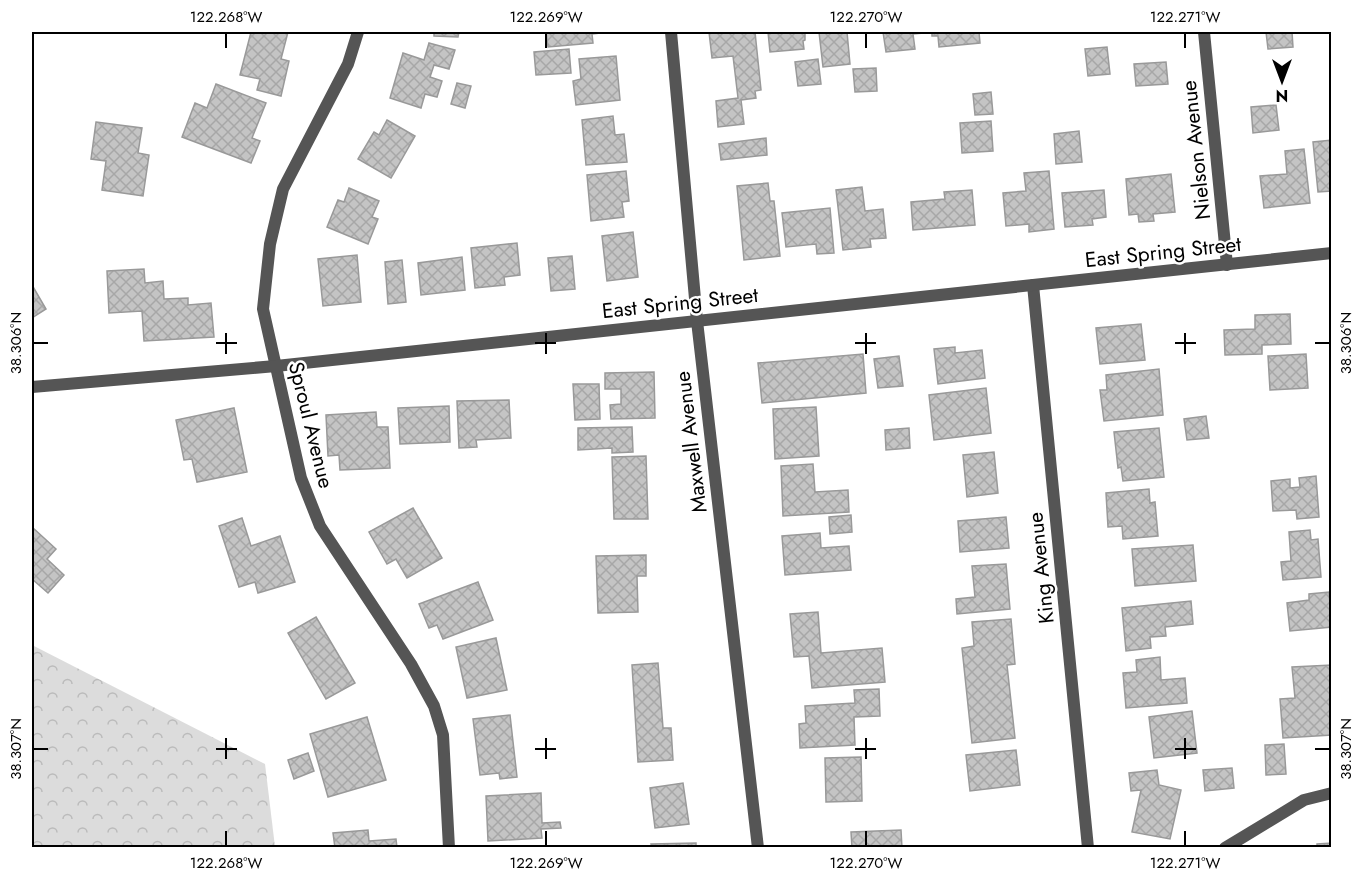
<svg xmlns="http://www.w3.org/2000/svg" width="1363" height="879" font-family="Jost,sans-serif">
  <defs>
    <pattern id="forest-crowns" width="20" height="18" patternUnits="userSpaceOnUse" patternTransform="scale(1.5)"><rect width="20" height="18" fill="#dcdcdc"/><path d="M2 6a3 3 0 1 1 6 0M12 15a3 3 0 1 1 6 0" fill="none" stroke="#bbb"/></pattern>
    <pattern id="building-cross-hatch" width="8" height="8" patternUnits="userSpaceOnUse" patternTransform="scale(1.5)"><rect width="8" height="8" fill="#c4c4c4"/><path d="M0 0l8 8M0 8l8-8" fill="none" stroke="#a7a7a7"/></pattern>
  </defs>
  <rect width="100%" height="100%" fill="#fff"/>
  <polygon fill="url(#forest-crowns)" points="32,645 265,764 275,847 32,847"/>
  <g fill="url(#building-cross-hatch)" stroke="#999" stroke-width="1.5">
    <polygon points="251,32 288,32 281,59 289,61 281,96 257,90 260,79 240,75"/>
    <polygon points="434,32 459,32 458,37 434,36"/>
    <polygon points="546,32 609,32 592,34 593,43 548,47"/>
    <polygon points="709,32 755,32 761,90 755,91 756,98 741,100 744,124 718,127 716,101 738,98 733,56 712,58"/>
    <polygon points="768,32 805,32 805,40 803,41 804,49 770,52"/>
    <polygon points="819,32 847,32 850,64 823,67"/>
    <polygon points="883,32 923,32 923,33 913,34 915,49 886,52"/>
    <polygon points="932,32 979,32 980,43 939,47 938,36 932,36"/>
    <polygon points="1266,32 1292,32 1293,47 1268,49"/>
    <polygon points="429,43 455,50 449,69 434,65 430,77 442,81 437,97 425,94 421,108 390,98 403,53 424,60"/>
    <polygon points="1107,47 1110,74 1088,76 1085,49"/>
    <polygon points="569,49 571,73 536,75 534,52"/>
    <polygon points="616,56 620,100 576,105 573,81 581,79 579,59"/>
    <polygon points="818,59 821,84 798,86 795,62"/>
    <polygon points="1166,62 1168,84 1136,86 1134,64"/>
    <polygon points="876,68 877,91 855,92 853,69"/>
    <polygon points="457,83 471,86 465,108 451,104"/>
    <polygon points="216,84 266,103 252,138 260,141 251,163 182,137 195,103 207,108"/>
    <polygon points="991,92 993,114 975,115 973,94"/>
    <polygon points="1276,105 1279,130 1253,133 1251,107"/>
    <polygon points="613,116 615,135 624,134 627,162 586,165 582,120"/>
    <polygon points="387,120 415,136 391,178 358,159 374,132 379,135"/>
    <polygon points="991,121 993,151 962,153 960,123"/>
    <polygon points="96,122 142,128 138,153 149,155 143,196 102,190 106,161 91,159"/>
    <polygon points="1079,131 1082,162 1056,164 1054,134"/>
    <polygon points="766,138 767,155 721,160 719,144"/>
    <polygon points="1332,140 1332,191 1318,192 1313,142"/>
    <polygon points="1304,149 1310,203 1264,208 1260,176 1287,174 1285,151"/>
    <polygon points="626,171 629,201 622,202 624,217 591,221 587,175"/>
    <polygon points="1049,171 1054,229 1029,232 1029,224 1006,226 1003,193 1026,191 1024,173"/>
    <polygon points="1171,174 1175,212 1153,214 1154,221 1139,222 1138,214 1129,215 1126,179"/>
    <polygon points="768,183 770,201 774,201 780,256 744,260 737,186"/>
    <polygon points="862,187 865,211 883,209 886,238 870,239 871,247 843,250 836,190"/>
    <polygon points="349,188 379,201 372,217 378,219 368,244 327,227 338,200 344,202"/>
    <polygon points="972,190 975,225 913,230 911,202 945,199 944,192"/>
    <polygon points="1104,190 1106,217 1092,219 1093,225 1065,227 1062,193"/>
    <polygon points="830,208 834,253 817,254 816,244 786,247 782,213"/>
    <polygon points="633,232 638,277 607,281 602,236"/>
    <polygon points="517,243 520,275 504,277 505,285 475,288 471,248"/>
    <polygon points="357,255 361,302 323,306 318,259"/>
    <polygon points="572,256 575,289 551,291 548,258"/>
    <polygon points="462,257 465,290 421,295 418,263"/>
    <polygon points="402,260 406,302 388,304 385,262"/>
    <polygon points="144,269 145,283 163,281 164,299 188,298 188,305 211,303 214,337 144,341 142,311 109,313 107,271"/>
    <polygon points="32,285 46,309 32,318"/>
    <polygon points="1290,314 1291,344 1262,345 1262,354 1225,355 1224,330 1255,329 1255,315"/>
    <polygon points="1141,324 1145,360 1100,364 1096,328"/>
    <polygon points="955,347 955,353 982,350 985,378 938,384 934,349"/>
    <polygon points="863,354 866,393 762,403 758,363"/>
    <polygon points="1306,354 1308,388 1270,390 1268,356"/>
    <polygon points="899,356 903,386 878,388 874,359"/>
    <polygon points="1159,369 1163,415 1104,421 1100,390 1107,390 1106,375"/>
    <polygon points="654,372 655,418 611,419 610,405 621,404 621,389 605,389 605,373"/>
    <polygon points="573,384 599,384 600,419 575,420"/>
    <polygon points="986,388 991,433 934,440 929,395"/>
    <polygon points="509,400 511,438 476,440 477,447 459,448 457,401"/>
    <polygon points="449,406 450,442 400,444 398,408"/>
    <polygon points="816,407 819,456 775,459 773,409"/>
    <polygon points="234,408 247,472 197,482 192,459 184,460 176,420"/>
    <polygon points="376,412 377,427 388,427 390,468 340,470 339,455 328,456 326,415"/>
    <polygon points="1206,416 1209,438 1187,440 1184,419"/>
    <polygon points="632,427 633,452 612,453 612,448 578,450 578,428"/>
    <polygon points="909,428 910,448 886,450 885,430"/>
    <polygon points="1159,428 1164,477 1123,481 1121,467 1118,468 1114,432"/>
    <polygon points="994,452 998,493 967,497 963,455"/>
    <polygon points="646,456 648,519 614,519 612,457"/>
    <polygon points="813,464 815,492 848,490 849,512 783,516 781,466"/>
    <polygon points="1316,476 1319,517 1297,519 1296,510 1273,511 1271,481 1290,479 1290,488 1300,487 1299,478"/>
    <polygon points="1149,489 1150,503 1155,502 1158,536 1123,539 1122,526 1108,527 1106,493"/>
    <polygon points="413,508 442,558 407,578 396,559 387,564 369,532"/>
    <polygon points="851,515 852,532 830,534 829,517"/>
    <polygon points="1006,517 1009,548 960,552 958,521"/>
    <polygon points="242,518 251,546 280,536 295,582 258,593 255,582 239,587 219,526"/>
    <polygon points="32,527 56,549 47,559 64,575 48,593 32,579"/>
    <polygon points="1310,530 1311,540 1318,539 1321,577 1283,580 1281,562 1291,561 1289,532"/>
    <polygon points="820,533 821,548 849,546 851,570 785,575 782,536"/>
    <polygon points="1193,545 1196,581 1135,586 1132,549"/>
    <polygon points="646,555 646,576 637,576 638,612 598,613 596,556"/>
    <polygon points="1006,564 1010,609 957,614 956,599 975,597 972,566"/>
    <polygon points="478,582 493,620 443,639 437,625 429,628 419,604"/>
    <polygon points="1329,592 1332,627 1290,631 1287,603 1309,600 1309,594"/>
    <polygon points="1191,601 1193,624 1165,627 1166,636 1150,637 1151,648 1126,651 1122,608"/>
    <polygon points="818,612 821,653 882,648 885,682 812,688 809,656 794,657 790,614"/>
    <polygon points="316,617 355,683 326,699 288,633"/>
    <polygon points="1011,619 1015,664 1007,665 1015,738 972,743 962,648 974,646 972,622"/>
    <polygon points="496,638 507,690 467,698 456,647"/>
    <polygon points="1160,657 1161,680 1185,678 1187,703 1126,708 1123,673 1137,672 1136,660"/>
    <polygon points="658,663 663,728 671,728 673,760 638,762 632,665"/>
    <polygon points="1332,665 1332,735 1283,738 1280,699 1295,698 1292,667"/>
    <polygon points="879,689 880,716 854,717 855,745 800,748 799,724 806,723 805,706 855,703 854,690"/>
    <polygon points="1192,711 1197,753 1154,758 1149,717"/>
    <polygon points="510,715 517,777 500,779 499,773 480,775 473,719"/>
    <polygon points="367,717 386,780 328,797 310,734"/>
    <polygon points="1284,744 1286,774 1266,775 1265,745"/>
    <polygon points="1016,750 1020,785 970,791 966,755"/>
    <polygon points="308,753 314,771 294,779 288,760"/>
    <polygon points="861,757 862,801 826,802 825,758"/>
    <polygon points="1232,768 1234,788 1205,791 1203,770"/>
    <polygon points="1157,770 1159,785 1181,790 1170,839 1132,832 1141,790 1131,791 1129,773"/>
    <polygon points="683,783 689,824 655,828 650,788"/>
    <polygon points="541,793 542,823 560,822 561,828 541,829 542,838 488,841 486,796"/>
    <polygon points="368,830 369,841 396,839 397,848 335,848 333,833"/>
    <polygon points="901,830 902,848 852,848 851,832"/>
    <polygon points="696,843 696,848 652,848 651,844"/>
    <polygon points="1332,843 1332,848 1317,848 1317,844"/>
  </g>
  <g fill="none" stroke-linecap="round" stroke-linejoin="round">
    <g stroke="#555" stroke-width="12">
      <polyline points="358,32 348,64 283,189 270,244 263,309 301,478 320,526 411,664 434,706 443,735 449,848"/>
      <polyline points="671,32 697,321 758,848"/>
      <polyline points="1204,32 1227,265"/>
      <polyline points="1033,285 1088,848"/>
      <polyline points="32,387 276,366 1332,253"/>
      <polyline points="1225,848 1304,800 1332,793"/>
    </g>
  </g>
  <path fill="none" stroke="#000" stroke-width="2" d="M226,33V48M546,33V48M866,33V48M1185,33V48M226,333V354M546,333V354M866,333V354M1185,333V354M33,343H48M216,343H237M535,343H556M855,343H876M1175,343H1196M1315,343H1330M226,738V759M546,738V759M866,738V759M1185,738V759M33,749H48M216,749H237M535,749H556M855,749H876M1175,749H1196M1315,749H1330M226,831V846M546,831V846M866,831V846M1185,831V846"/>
  <g text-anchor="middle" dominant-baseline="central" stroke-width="5" stroke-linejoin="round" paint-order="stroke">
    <g font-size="21" fill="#000" stroke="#fff">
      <text transform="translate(1196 150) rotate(-96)">Nielson Avenue</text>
      <text transform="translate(1163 252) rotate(-6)">East Spring Street</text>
      <text transform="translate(680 303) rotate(-6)">East Spring Street</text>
      <text transform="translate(311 425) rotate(76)">Sproul Avenue</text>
      <text transform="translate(691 442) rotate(-97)">Maxwell Avenue</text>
      <text transform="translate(1041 568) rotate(-96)">King Avenue</text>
    </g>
  </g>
  <rect width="1363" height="879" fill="none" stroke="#ffffff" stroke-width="66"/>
  <g transform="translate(1282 81) rotate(180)" stroke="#ffffff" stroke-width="4.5" paint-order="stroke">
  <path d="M0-4.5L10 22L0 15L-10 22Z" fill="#000000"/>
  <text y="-9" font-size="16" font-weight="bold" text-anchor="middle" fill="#000000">N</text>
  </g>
  <rect x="33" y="33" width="1297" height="813" fill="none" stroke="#000" stroke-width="2"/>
  <g font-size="15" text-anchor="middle" fill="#000">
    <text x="226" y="22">122.268°W</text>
    <text x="546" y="22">122.269°W</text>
    <text x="866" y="22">122.270°W</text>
    <text x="1185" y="22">122.271°W</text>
    <text transform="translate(1346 343) rotate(-90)" y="5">38.306°N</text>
    <text transform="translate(16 343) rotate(-90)" y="5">38.306°N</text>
    <text transform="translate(1346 749) rotate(-90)" y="5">38.307°N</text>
    <text transform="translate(16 749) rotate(-90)" y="5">38.307°N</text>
    <text x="226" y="868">122.268°W</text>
    <text x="546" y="868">122.269°W</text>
    <text x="866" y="868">122.270°W</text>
    <text x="1185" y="868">122.271°W</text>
  </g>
</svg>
